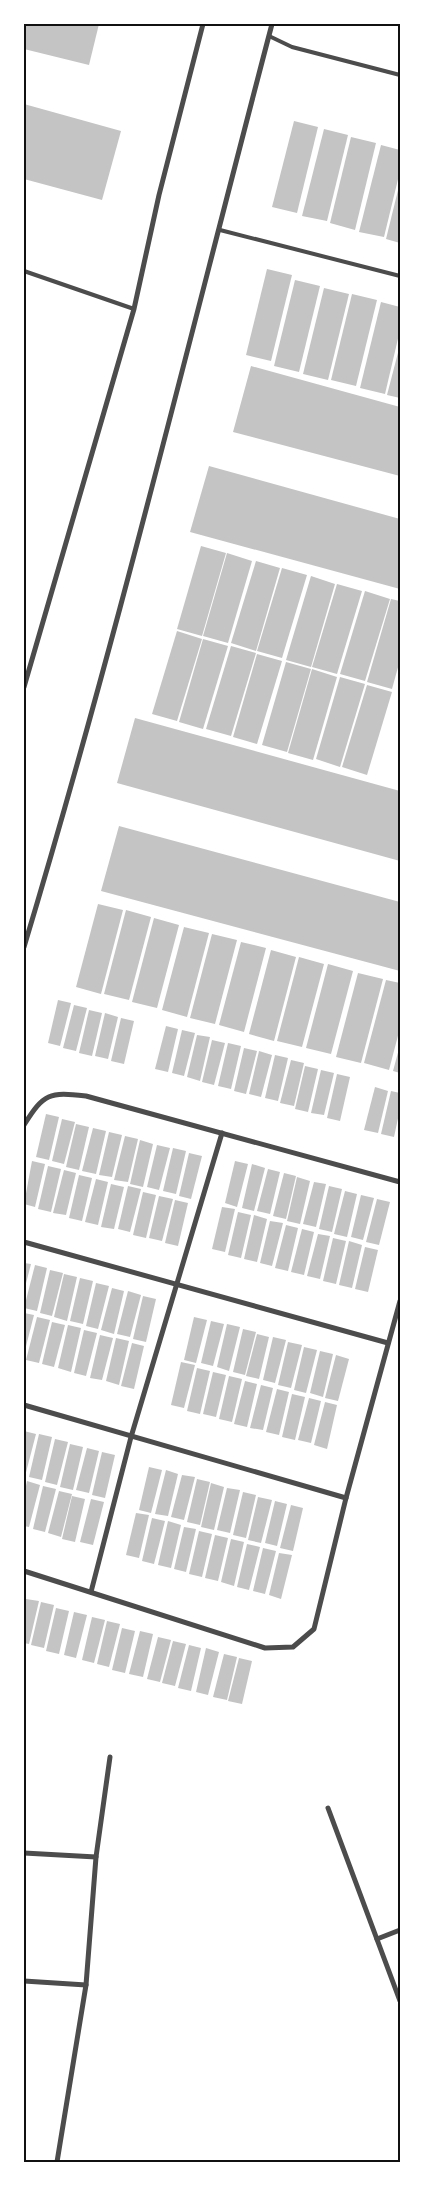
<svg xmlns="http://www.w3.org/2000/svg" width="424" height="2186" font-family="'Source Sans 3',sans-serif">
  <rect width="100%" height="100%" fill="#fff"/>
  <g fill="#c4c4c4">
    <polygon points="24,24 99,24 89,65 24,49"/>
    <polygon points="24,104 121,131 102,200 24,179"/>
    <polygon points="294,121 318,127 297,213 272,207"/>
    <polygon points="324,129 348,135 327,221 302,216"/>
    <polygon points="351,137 376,143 355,230 330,223"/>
    <polygon points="381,145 400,150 400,171 384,237 359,232"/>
    <polygon points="400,182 400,243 386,239"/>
    <polygon points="267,269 292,275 271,361 246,355"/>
    <polygon points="295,280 320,286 299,372 274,366"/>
    <polygon points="324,288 349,294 328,380 303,374"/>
    <polygon points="352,294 377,300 356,386 331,380"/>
    <polygon points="381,302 400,307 400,330 385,394 360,388"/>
    <polygon points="400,345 400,398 387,395"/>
    <polygon points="251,366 400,407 400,476 233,432"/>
    <polygon points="209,466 400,519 400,589 190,532"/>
    <polygon points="201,546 226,553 202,636 177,629"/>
    <polygon points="227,553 252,561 228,643 203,636"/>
    <polygon points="256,561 280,568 256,651 231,643"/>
    <polygon points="282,568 307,575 282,658 257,651"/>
    <polygon points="311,576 335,584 311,667 286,660"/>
    <polygon points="337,584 362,591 337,674 312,667"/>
    <polygon points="365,591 390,599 365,681 340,674"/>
    <polygon points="391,599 400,601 400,660 392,689 367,682"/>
    <polygon points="177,631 202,639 177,721 152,714"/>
    <polygon points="203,639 228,646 203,729 179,722"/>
    <polygon points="231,646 256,653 231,736 206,729"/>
    <polygon points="257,654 282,661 257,744 233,737"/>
    <polygon points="286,662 311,669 287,752 262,745"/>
    <polygon points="312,669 337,677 313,760 288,753"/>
    <polygon points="340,677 365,684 340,767 316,759"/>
    <polygon points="367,685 392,692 367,775 342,767"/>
    <polygon points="135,718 400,791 400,861 117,783"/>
    <polygon points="119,826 400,902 400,971 101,891"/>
    <polygon points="98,904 123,910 101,994 76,987"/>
    <polygon points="126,910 151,917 129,1000 104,994"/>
    <polygon points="154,918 179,925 157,1008 132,1002"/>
    <polygon points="184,927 209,933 187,1017 162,1010"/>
    <polygon points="212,934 237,940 215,1024 190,1018"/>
    <polygon points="241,942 266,948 244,1032 219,1025"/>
    <polygon points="271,950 296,957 274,1041 249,1034"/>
    <polygon points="299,957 324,964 302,1047 277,1041"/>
    <polygon points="328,964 353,971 331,1054 306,1048"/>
    <polygon points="358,973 383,979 361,1063 336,1057"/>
    <polygon points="386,980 400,983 400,1028 389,1070 364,1063"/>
    <polygon points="58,1000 71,1003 60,1046 48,1043"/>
    <polygon points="74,1005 87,1008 76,1051 63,1048"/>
    <polygon points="89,1010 102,1013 92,1056 79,1053"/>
    <polygon points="105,1013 118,1017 108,1059 95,1056"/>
    <polygon points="121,1018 134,1021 124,1064 111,1061"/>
    <polygon points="166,1026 178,1029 168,1072 155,1069"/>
    <polygon points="182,1030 195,1033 184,1076 172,1073"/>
    <polygon points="197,1035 210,1037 200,1081 187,1077"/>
    <polygon points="212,1040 225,1043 214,1085 202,1082"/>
    <polygon points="228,1043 241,1046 231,1089 218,1086"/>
    <polygon points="400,1045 400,1073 393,1071"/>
    <polygon points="244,1048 257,1051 246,1094 234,1091"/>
    <polygon points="259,1051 272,1055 261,1097 249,1094"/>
    <polygon points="275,1055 288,1058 278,1101 265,1098"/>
    <polygon points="291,1060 304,1063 294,1106 280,1103"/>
    <polygon points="305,1066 318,1069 308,1112 295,1109"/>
    <polygon points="321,1070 334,1073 324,1115 311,1113"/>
    <polygon points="337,1074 350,1077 340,1121 327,1118"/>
    <polygon points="375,1087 388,1091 378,1133 364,1130"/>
    <polygon points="391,1091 400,1093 400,1109 394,1137 381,1134"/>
    <polygon points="46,1114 59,1117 49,1160 36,1157"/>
    <polygon points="62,1119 75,1122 64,1164 52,1161"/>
    <polygon points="76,1124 89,1127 79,1170 66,1167"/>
    <polygon points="93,1128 106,1131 96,1174 82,1171"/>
    <polygon points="109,1132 122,1135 112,1177 99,1175"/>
    <polygon points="125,1136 138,1139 128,1182 114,1180"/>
    <polygon points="140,1140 153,1144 143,1187 130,1184"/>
    <polygon points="157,1145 170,1148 159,1190 147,1187"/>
    <polygon points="173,1148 186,1151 176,1194 163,1191"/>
    <polygon points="189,1153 202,1156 191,1199 179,1196"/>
    <polygon points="32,1161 45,1164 35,1207 24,1204"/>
    <polygon points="235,1161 248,1164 237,1207 225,1203"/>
    <polygon points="252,1164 265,1168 254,1211 242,1208"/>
    <polygon points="48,1166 61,1169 51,1212 38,1209"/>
    <polygon points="268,1169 280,1172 270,1214 257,1211"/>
    <polygon points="64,1170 76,1173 66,1215 53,1213"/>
    <polygon points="284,1173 296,1176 286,1219 273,1216"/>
    <polygon points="79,1175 92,1178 82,1221 69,1218"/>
    <polygon points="297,1177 310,1181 300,1224 287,1221"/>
    <polygon points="96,1179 108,1182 98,1225 85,1222"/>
    <polygon points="314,1182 326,1184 316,1227 303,1224"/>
    <polygon points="111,1184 124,1187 114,1229 101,1227"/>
    <polygon points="128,1186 141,1189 130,1232 118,1229"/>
    <polygon points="329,1186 342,1189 332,1232 319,1229"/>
    <polygon points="345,1191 357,1194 347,1237 334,1234"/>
    <polygon points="143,1192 156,1195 146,1238 133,1235"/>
    <polygon points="361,1195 374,1198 363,1240 351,1237"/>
    <polygon points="159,1196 173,1199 162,1241 149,1238"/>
    <polygon points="377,1199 390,1202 379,1245 366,1242"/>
    <polygon points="175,1200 188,1203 178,1246 165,1243"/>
    <polygon points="222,1207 235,1209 225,1252 212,1249"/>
    <polygon points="238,1212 251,1215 241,1258 228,1255"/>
    <polygon points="254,1215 267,1219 257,1262 244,1259"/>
    <polygon points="270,1221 283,1223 272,1266 260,1263"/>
    <polygon points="286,1225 298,1228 288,1271 275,1268"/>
    <polygon points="302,1229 314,1232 304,1275 291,1272"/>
    <polygon points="318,1234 330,1236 320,1279 307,1276"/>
    <polygon points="333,1238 346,1241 336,1284 323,1281"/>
    <polygon points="349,1241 362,1245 352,1288 339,1285"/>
    <polygon points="365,1247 378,1250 368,1292 355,1289"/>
    <polygon points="24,1263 31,1264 24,1291"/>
    <polygon points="35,1265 47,1268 37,1311 24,1308"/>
    <polygon points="50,1270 63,1273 52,1316 40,1313"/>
    <polygon points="64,1274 77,1277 67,1321 54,1317"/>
    <polygon points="80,1278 93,1281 83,1324 70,1321"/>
    <polygon points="96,1283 109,1286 98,1329 86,1326"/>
    <polygon points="112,1288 124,1291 114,1334 101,1330"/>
    <polygon points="128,1291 141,1295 130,1337 117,1334"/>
    <polygon points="143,1296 156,1299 146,1342 133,1339"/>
    <polygon points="24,1313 34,1315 24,1354"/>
    <polygon points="37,1317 50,1320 39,1363 26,1360"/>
    <polygon points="194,1317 207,1320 196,1363 184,1360"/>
    <polygon points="211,1321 224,1324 213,1366 201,1363"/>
    <polygon points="52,1322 65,1325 54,1367 42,1364"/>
    <polygon points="227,1324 240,1327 229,1371 217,1367"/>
    <polygon points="68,1325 81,1328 71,1372 58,1368"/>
    <polygon points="243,1329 256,1332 245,1375 233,1372"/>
    <polygon points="84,1330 97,1333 86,1376 74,1373"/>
    <polygon points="257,1334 269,1337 259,1379 246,1376"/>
    <polygon points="100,1335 113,1338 102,1380 90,1378"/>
    <polygon points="273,1337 286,1340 275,1383 263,1380"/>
    <polygon points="116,1338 129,1341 119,1385 106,1381"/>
    <polygon points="288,1342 302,1345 291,1388 278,1385"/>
    <polygon points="132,1343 144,1346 134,1389 121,1386"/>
    <polygon points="304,1347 317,1350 306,1393 294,1390"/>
    <polygon points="320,1351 333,1354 323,1397 310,1393"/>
    <polygon points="336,1355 349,1359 338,1401 325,1398"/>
    <polygon points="181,1362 195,1365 184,1408 171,1405"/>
    <polygon points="197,1368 210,1371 200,1414 187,1411"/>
    <polygon points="213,1372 226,1375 216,1417 203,1414"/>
    <polygon points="229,1376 242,1379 232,1422 219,1419"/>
    <polygon points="245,1381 257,1384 247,1427 234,1424"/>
    <polygon points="261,1385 273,1388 263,1430 250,1428"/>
    <polygon points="277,1389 289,1392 279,1435 266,1432"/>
    <polygon points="292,1394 305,1397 295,1440 282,1437"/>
    <polygon points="309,1398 321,1401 311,1443 298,1440"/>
    <polygon points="325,1402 337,1405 327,1449 314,1445"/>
    <polygon points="24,1431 36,1434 24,1480"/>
    <polygon points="39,1434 52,1437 42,1480 29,1477"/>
    <polygon points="55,1439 68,1442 57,1485 45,1482"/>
    <polygon points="70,1444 83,1447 73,1490 60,1487"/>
    <polygon points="87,1448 99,1451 89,1493 76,1490"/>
    <polygon points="102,1452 115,1455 105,1498 92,1495"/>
    <polygon points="149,1467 162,1470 151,1513 139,1510"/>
    <polygon points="166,1470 178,1474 168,1516 155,1514"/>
    <polygon points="182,1475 195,1477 184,1520 171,1517"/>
    <polygon points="197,1479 210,1482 200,1525 187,1522"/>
    <polygon points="27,1481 40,1485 29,1527 24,1526 24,1496"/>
    <polygon points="211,1483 224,1487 214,1530 201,1527"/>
    <polygon points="43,1486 56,1489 45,1532 33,1529"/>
    <polygon points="227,1488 240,1490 230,1533 217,1530"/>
    <polygon points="59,1491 72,1494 61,1537 48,1533"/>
    <polygon points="243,1492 256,1495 246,1538 233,1535"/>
    <polygon points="72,1496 85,1499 75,1542 62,1539"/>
    <polygon points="258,1497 272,1500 261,1543 248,1540"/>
    <polygon points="91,1499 104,1502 93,1545 80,1542"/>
    <polygon points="275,1501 287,1504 277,1546 265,1543"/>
    <polygon points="291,1505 303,1508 293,1551 280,1548"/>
    <polygon points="136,1513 149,1515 139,1558 126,1555"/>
    <polygon points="152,1518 165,1521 154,1564 142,1561"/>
    <polygon points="168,1521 181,1525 171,1568 158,1565"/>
    <polygon points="184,1527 196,1529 186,1572 174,1569"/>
    <polygon points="199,1531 212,1534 202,1577 189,1574"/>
    <polygon points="215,1535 228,1538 218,1581 205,1578"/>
    <polygon points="231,1539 244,1542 234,1586 221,1582"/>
    <polygon points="247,1544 260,1547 249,1590 237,1587"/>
    <polygon points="263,1548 276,1551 265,1594 253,1591"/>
    <polygon points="279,1553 292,1555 281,1599 269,1595"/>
    <polygon points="26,1599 39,1601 29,1644 24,1643 24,1609"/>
    <polygon points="41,1602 54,1605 44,1648 31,1645"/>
    <polygon points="56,1608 69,1611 59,1654 46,1651"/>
    <polygon points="74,1612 87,1615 76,1658 64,1655"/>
    <polygon points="92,1617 105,1620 94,1663 82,1660"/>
    <polygon points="107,1621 120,1624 109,1667 97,1664"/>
    <polygon points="122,1628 135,1631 125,1673 112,1670"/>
    <polygon points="140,1631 153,1634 143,1677 129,1674"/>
    <polygon points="158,1637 171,1640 160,1682 147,1679"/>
    <polygon points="173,1641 186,1644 175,1686 162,1683"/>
    <polygon points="189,1645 201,1648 191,1691 178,1688"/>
    <polygon points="206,1648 219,1652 208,1695 196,1692"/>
    <polygon points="224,1654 237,1657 227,1700 213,1697"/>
    <polygon points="239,1658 252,1661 242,1704 228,1701"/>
  </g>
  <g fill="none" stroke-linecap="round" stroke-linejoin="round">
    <g stroke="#4c4c4c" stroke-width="4">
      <polyline points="269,36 292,47 400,75"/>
      <polyline points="220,230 400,276"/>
      <polyline points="24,271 134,309"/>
    </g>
    <g stroke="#4c4c4c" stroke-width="5">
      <polyline points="24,687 134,309 159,195 203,24"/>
      <path d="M24,947C116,642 191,332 272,24"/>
      <path d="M24,1125C44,1093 49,1092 86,1096L400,1182"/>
      <polyline points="24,1242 388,1343"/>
      <polyline points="24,1405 346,1498"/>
      <polyline points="24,1571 265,1648 293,1647 314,1629 346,1498 400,1301"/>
      <polyline points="91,1592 131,1437 222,1133"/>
      <polyline points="328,1808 400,2001"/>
      <polyline points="24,1853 96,1857"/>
      <polyline points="377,1939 400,1930"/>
      <polyline points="24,1981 86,1985"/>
      <polyline points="57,2162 86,1985 96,1857 110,1757"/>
    </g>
  </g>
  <rect width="424" height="2186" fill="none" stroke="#ffffff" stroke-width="50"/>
  <rect x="25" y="25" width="374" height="2136" fill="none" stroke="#111" stroke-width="2"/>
</svg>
